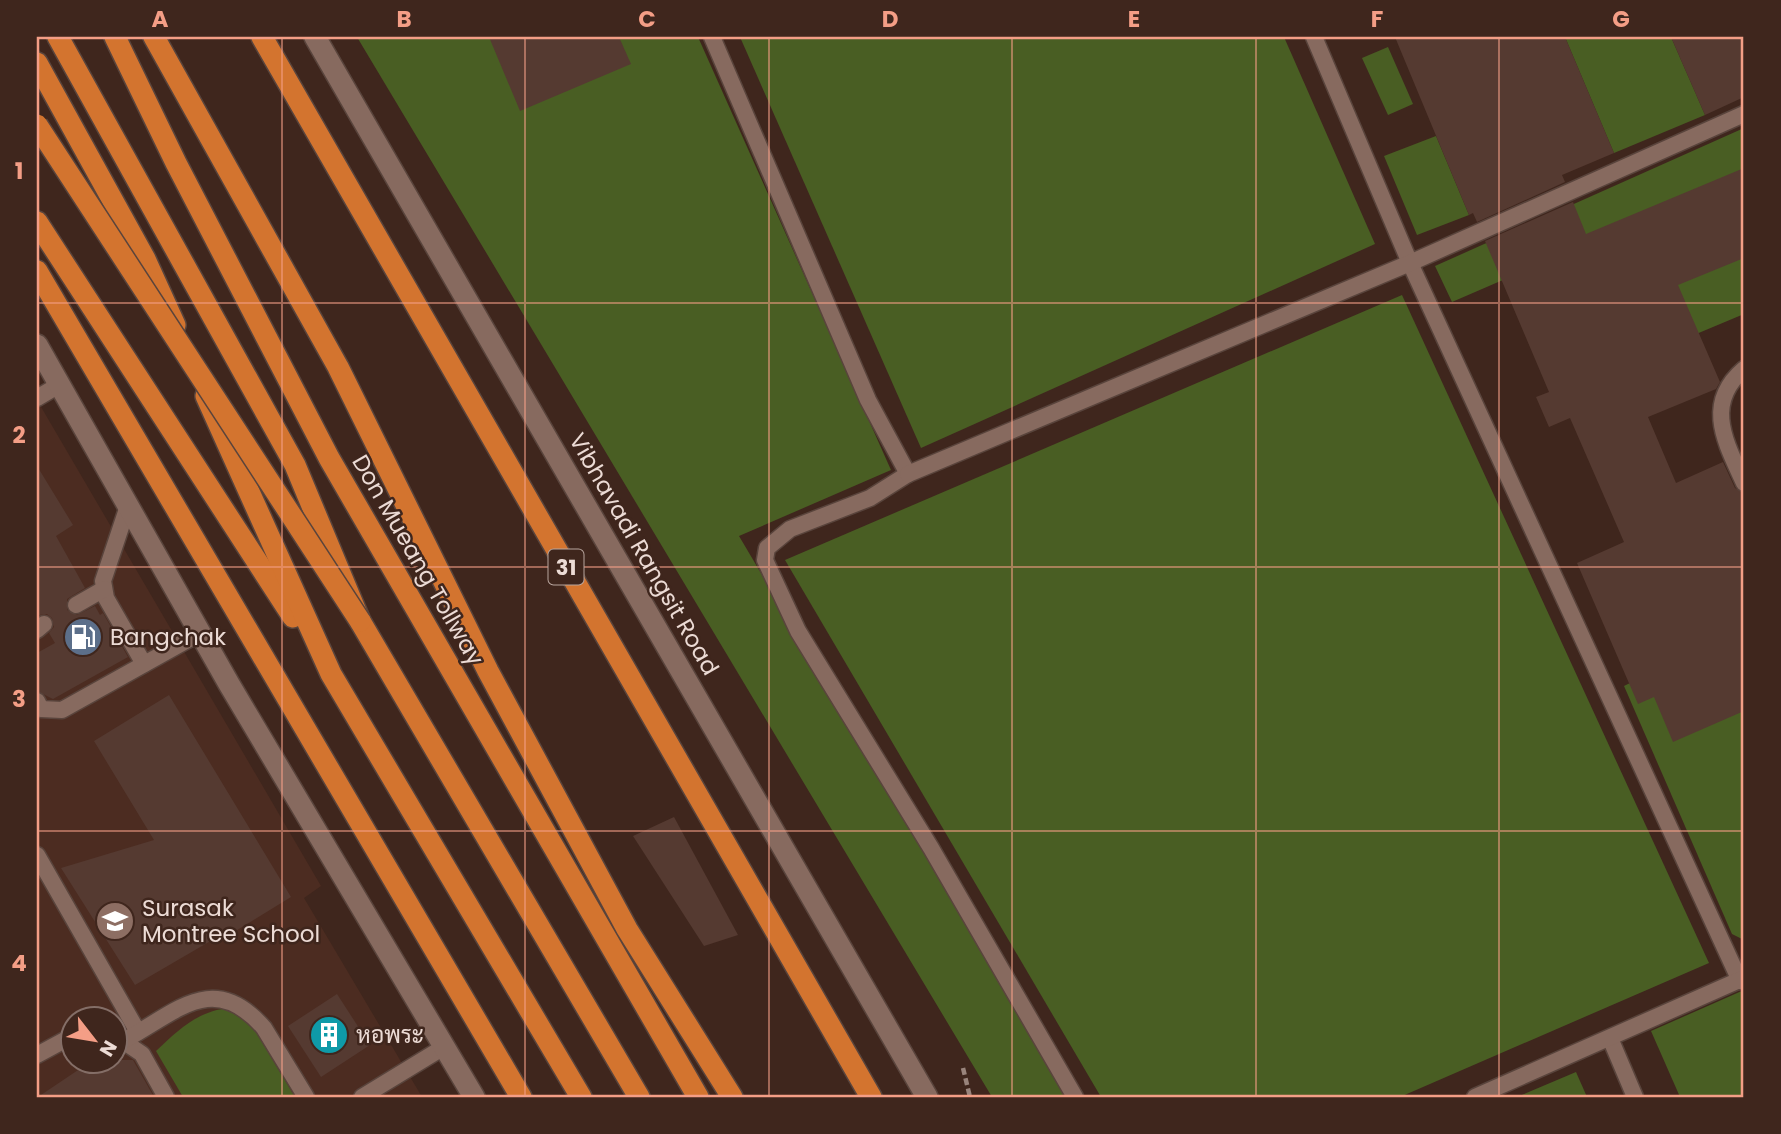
<svg xmlns="http://www.w3.org/2000/svg" width="1781" height="1134" font-family="Poppins,Sarabun,sans-serif">
  <rect width="100%" height="100%" fill="#3f261d"/>
  <path fill="#4c2c21" fill-rule="evenodd" d="M37,400L321,886L304,898L422,1097H37ZM74,1018H116V1060H74Z"/>
  <g fill="#495e23">
    <polygon points="357,37 698,37 891,470 739,536 1071,1097 992,1097"/>
    <polygon points="740,37 1284,37 1375,244 921,448"/>
    <polygon points="1565,37 1671,37 1705,115 1614,153"/>
    <polygon points="1388,47 1413,104 1388,115 1362,58"/>
    <polygon points="1744,128 1744,314 1670,345 1621,229 1452,302 1435,266"/>
    <polygon points="1436,136 1469,215 1417,235 1384,156"/>
    <polygon points="1402,295 1709,963 1400,1097 1101,1097 785,560"/>
    <polygon points="1744,626 1744,940 1732,934 1624,686"/>
    <polygon points="1744,990 1744,1097 1680,1097 1651,1031"/>
    <path d="M230,1008L253,1027L295,1097H183L156,1051C178,1030 199,1010 230,1008Z"/>
    <polygon points="1576,1072 1587,1097 1517,1097"/>
  </g>
  <g fill="#553a31">
    <polygon points="489,37 619,37 631,64 520,111"/>
    <polygon points="1395,37 1565,37 1614,153 1562,175 1565,182 1477,222 1473,213 1469,215"/>
    <polygon points="1671,37 1744,37 1744,97 1705,115"/>
    <polygon points="1744,168 1744,258 1678,285 1720,382 1716,389 1648,417 1676,483 1723,462 1735,488 1744,493 1744,711 1673,742 1654,697 1638,704 1577,563 1624,542 1570,418 1549,427 1536,397 1549,392 1485,241 1573,202 1586,234"/>
    <polygon points="37,466 73,525 56,536 85,588 67,599 67,610 77,615 95,606 100,615 103,613 128,657 53,699 37,691 37,653 55,643 49,633 54,627 52,618 47,614 39,615 37,611"/>
    <polygon points="169,695 291,897 216,943 214,939 135,985 61,868 154,840 94,741"/>
    <polygon points="674,817 738,935 704,946 633,836"/>
    <polygon points="337,994 370,1045 321,1077 288,1026"/>
    <polygon points="93,1060 133,1060 154,1097 38,1097"/>
  </g>
  <g fill="none" stroke-linecap="round" stroke-linejoin="round">
    <defs>
      <g id="lane">
        <polyline points="712,37 868,400 908,474 870,498 790,529 767,548 765,560 798,631 931,848 1075,1097"/>
        <polyline points="1314,37 1410,263 1740,981"/>
        <path d="M1744,369C1703,404 1726,443 1744,483"/>
        <polyline points="37,398 59,385"/>
        <polyline points="908,474 1410,263 1744,114"/>
        <polyline points="128,506 103,581 106,598 144,664"/>
        <polyline points="76,605 104,589"/>
        <polyline points="37,630 44,624"/>
        <polyline points="37,701 41,709 62,710 200,633"/>
        <polyline points="37,855 138,1032"/>
        <polyline points="117,1037 142,1054 166,1097"/>
        <polyline points="1610,1038 1635,1097"/>
        <path d="M123,1041C176,1013 213,969 264,1028L306,1097"/>
        <polyline points="37,1055 74,1035"/>
        <polyline points="362,1097 444,1047"/>
        <polyline points="1475,1097 1744,978"/>
      </g>
      <g id="secondary">
        <polyline points="315,37 927,1097"/>
        <polyline points="37,345 229,684 474,1097"/>
      </g>
      <g id="highway">
        <polyline points="58,37 295,465 360,621 639,1097"/>
        <polyline points="115,37 176,163 329,458 698,1097"/>
        <polyline points="154,37 338,367 488,671 627,929 732,1097"/>
        <polyline points="262,37 871,1097"/>
        <polyline points="37,63 145,259 175,325"/>
        <polyline points="37,222 293,617"/>
        <polyline points="37,271 521,1097"/>
        <polyline points="206,396 331,674 581,1097"/>
      </g>
    </defs>
    <use href="#lane" stroke="#59443c" stroke-width="19"/>
    <use href="#secondary" stroke="#59443c" stroke-width="24"/>
    <use href="#highway" stroke="#59443c" stroke-width="24"/>
    <polyline stroke="#99847c" stroke-width="4.5" stroke-dasharray="7 3.5" stroke-linecap="butt" points="963,1068 970,1097"/>
    <use href="#lane" stroke="#876a5f" stroke-width="16"/>
    <use href="#secondary" stroke="#876a5f" stroke-width="21"/>
    <use href="#highway" stroke="#d3742f" stroke-width="21"/>
    <defs>
      <polyline id="highway-bridge" points="37,125 360,621"/>
    </defs>
    <use href="#highway-bridge" stroke="#59443c" stroke-width="24" stroke-linecap="butt"/>
    <use href="#highway-bridge" stroke="#d3742f" stroke-width="21"/>
  </g>
  <path fill="none" stroke="#f49e86" stroke-width="2" stroke-opacity="0.55" d="M282,37V1097M525,37V1097M769,37V1097M1012,37V1097M1256,37V1097M1499,37V1097M37,303H1744M37,567H1744M37,831H1744"/>
  <defs>
    <symbol id="fuel-disc" viewBox="-11 -11 22 22"><circle r="9.5" fill="#5c6f8a" stroke="#3f261d"/><path d="M-5.5-6h7V0h2V4h1.3V-2.5L3-4.5l.8-.8L6-3V5H2.5V1h-1V6h-7ZM-4.2-4.7v3.2H.2V-4.7Z" fill="#fff"/></symbol>
    <symbol id="school-disc" viewBox="-11 -11 22 22"><circle r="9.5" fill="#8d6e63" stroke="#3f261d"/><path d="M0-5L7-2L0 1L-7-2ZM-4 1L0 2.5L4 1V4Q0 6-4 4Z" fill="#fff"/></symbol>
    <symbol id="building-disc" viewBox="-11 -11 22 22"><circle r="9.5" fill="#0f9aa8" stroke="#3f261d"/><path d="M-4-6H4V6H1V3H-1V6H-4ZM-2.5-4.3h1.7v1.8h-1.7ZM.8-4.3h1.7v1.8H.8ZM-2.5-1h1.7V.8h-1.7ZM.8-1h1.7V.8H.8Z" fill="#fff"/></symbol>
  </defs>
  <g fill-rule="evenodd">
    <use href="#fuel-disc" x="61" y="615" width="44" height="44"/>
    <use href="#school-disc" x="93" y="899" width="44" height="44"/>
    <use href="#building-disc" x="307" y="1013" width="44" height="44"/>
  </g>
  <g text-anchor="middle" dominant-baseline="central" stroke-width="5" stroke-linejoin="round" paint-order="stroke">
    <rect fill="#3f261d" stroke="#b8a59e" stroke-width="2" x="548.5" y="549.5" width="35" height="35" rx="5"/>
    <g font-size="21" font-weight="bold" fill="#ecdbd5">
      <text x="566" y="567">31</text>
    </g>
    <g font-size="23" fill="#ecdbd5" stroke="#3f261d">
      <text transform="translate(644 554) rotate(60)">Vibhavadi Rangsit Road</text>
      <text transform="translate(418 560) rotate(60)">Don Mueang Tollway</text>
    </g>
    <g font-size="23" fill="#ecdbd5" stroke="#3f261d" text-anchor="start">
      <text x="110" y="637">Bangchak</text>
      <text x="142" y="908">Surasak<tspan x="142" dy="26">Montree School</tspan></text>
      <text x="356" y="1035">หอพระ</text>
    </g>
  </g>
  <rect width="1781" height="1134" fill="none" stroke="#3f261d" stroke-width="77"/>
  <g transform="translate(94 1040) rotate(121)"><circle r="33" fill="#3f261d" stroke="#846e67" stroke-width="2"/>
  <path d="M0-5L12 26L0 18L-12 26Z" fill="#f49e86"/>
  <text y="-10" font-size="19" font-weight="bold" text-anchor="middle" fill="#ecdbd5">N</text>
  </g>
  <rect x="38" y="38" width="1704" height="1058" fill="none" stroke="#f49e86" stroke-width="2.5"/>
  <g font-size="23" text-anchor="middle" font-weight="bold" fill="#f49e86">
    <text x="160" y="27">A</text>
    <text x="404" y="27">B</text>
    <text x="647" y="27">C</text>
    <text x="890" y="27">D</text>
    <text x="1134" y="27">E</text>
    <text x="1377" y="27">F</text>
    <text x="1621" y="27">G</text>
    <text x="19" y="179">1</text>
    <text x="19" y="443">2</text>
    <text x="19" y="707">3</text>
    <text x="19" y="971">4</text>
  </g>
</svg>
